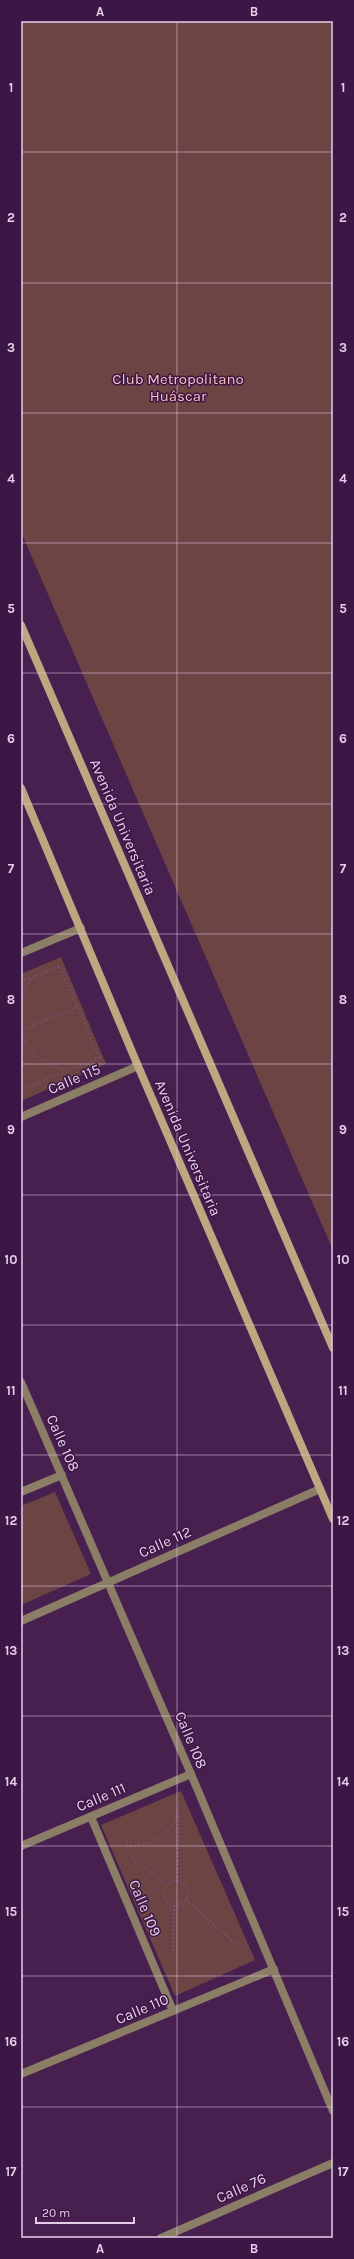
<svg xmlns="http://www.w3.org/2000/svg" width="354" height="2259" font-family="Karla,sans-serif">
  <rect width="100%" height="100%" fill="#472050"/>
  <g fill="#6b4443">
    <polygon points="21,21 333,21 333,1250 21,532"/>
    <polygon points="61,957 106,1064 21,1101 21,974"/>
    <polygon points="55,1492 91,1574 21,1605 21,1506"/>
    <polygon points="181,1791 255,1960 175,1996 101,1825"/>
  </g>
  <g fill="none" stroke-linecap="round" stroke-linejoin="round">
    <g stroke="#78567f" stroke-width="2.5" stroke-dasharray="1 3" stroke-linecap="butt">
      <polyline points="21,982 60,966 99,1057"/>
      <polyline points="21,998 31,978"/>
      <path d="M21,1030C27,1053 45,1064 66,1070"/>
      <polyline points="21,1030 78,1007"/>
      <polyline points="21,1090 100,1057"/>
      <path d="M127,1845C152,1849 178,1831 179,1804"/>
      <polyline points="132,1858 167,1884"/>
      <circle cx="176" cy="1893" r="12"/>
      <polyline points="177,1881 179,1813"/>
      <polyline points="186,1900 241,1949"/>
      <polyline points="173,1951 174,1906"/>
    </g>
    <g stroke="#8b7d66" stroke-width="8">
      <polyline points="21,953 81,928"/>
      <polyline points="21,1117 138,1066"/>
      <polyline points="21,1382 191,1774 333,2111"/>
      <polyline points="21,1492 62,1475"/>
      <polyline points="21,1621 320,1489"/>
      <polyline points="91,1817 173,2011"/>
      <polyline points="21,1846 191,1774"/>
      <polyline points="21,2074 274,1969"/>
      <polyline points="161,2238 333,2163"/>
    </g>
    <g stroke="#bda781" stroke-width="8">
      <polyline points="21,625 333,1348"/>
      <polyline points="21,788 138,1066 333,1519"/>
    </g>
  </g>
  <path fill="none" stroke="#e5ceea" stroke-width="1" stroke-opacity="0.55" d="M177,21V2238M21,152H333M21,283H333M21,413H333M21,543H333M21,673H333M21,804H333M21,934H333M21,1064H333M21,1195H333M21,1325H333M21,1455H333M21,1586H333M21,1716H333M21,1846H333M21,1976H333M21,2107H333"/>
  <g text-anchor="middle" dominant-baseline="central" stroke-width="3" stroke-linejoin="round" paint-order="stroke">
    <g font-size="15" fill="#fcc0be" stroke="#3c1644">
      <text x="178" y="379">Club Metropolitano<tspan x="178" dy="17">Huáscar</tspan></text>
    </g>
    <g font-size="15" fill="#e5ceea" stroke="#3c1644">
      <text transform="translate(123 827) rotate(67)">Avenida Universitaria</text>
      <text transform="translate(74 1079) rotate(-23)">Calle 115</text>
      <text transform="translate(188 1148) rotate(67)">Avenida Universitaria</text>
      <text transform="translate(63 1443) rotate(66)">Calle 108</text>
      <text transform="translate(165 1542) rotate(-24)">Calle 112</text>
      <text transform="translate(191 1740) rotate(67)">Calle 108</text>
      <text transform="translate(101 1797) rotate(-23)">Calle 111</text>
      <text transform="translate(145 1908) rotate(67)">Calle 109</text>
      <text transform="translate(142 2009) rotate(-23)">Calle 110</text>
      <text transform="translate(241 2188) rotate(-24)">Calle 76</text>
    </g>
  </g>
  <rect width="354" height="2259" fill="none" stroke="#3c1644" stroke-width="44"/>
  <path d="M36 2217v6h98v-6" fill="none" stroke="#e5ceea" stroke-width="2"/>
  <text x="42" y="2217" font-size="12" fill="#e5ceea" stroke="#3c1644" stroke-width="3" paint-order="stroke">20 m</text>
  <rect x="22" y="22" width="310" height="2215" fill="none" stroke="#e5ceea" stroke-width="1.5"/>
  <g font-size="13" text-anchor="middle" font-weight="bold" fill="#e5ceea">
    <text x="100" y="16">A</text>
    <text x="254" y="16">B</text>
    <text x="11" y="92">1</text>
    <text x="343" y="92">1</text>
    <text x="11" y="222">2</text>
    <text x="343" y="222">2</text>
    <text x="11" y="352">3</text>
    <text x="343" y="352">3</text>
    <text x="11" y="483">4</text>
    <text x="343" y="483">4</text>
    <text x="11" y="613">5</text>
    <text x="343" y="613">5</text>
    <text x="11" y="743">6</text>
    <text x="343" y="743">6</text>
    <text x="11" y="873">7</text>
    <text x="343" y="873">7</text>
    <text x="11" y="1004">8</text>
    <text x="343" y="1004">8</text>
    <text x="11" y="1134">9</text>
    <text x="343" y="1134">9</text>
    <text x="11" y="1264">10</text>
    <text x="343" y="1264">10</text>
    <text x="11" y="1395">11</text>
    <text x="343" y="1395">11</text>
    <text x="11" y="1525">12</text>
    <text x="343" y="1525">12</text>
    <text x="11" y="1655">13</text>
    <text x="343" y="1655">13</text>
    <text x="11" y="1786">14</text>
    <text x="343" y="1786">14</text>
    <text x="11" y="1916">15</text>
    <text x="343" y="1916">15</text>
    <text x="11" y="2046">16</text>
    <text x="343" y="2046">16</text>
    <text x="11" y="2176">17</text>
    <text x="343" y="2176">17</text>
    <text x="100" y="2253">A</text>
    <text x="254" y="2253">B</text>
  </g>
</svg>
